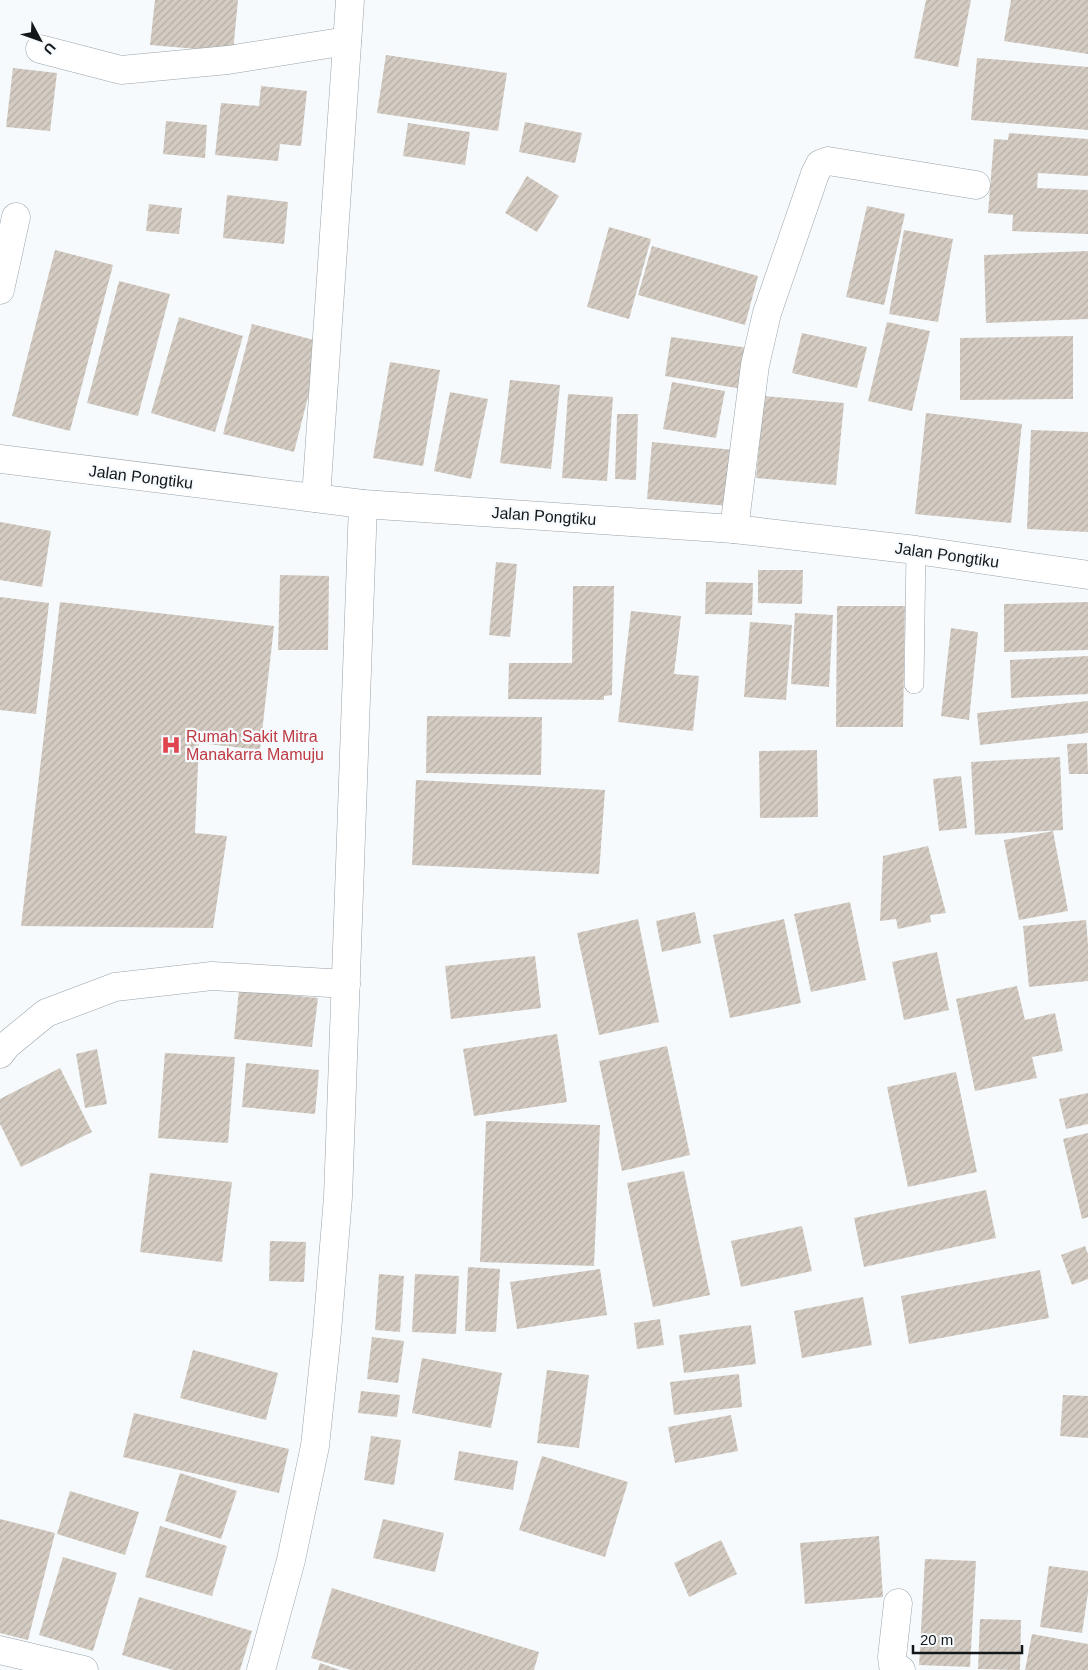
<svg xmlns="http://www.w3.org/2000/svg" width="1088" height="1670" font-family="Helvetica,sans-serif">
  <defs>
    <pattern id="building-hatch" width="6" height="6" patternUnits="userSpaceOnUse" patternTransform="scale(1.25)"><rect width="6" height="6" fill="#d4ccc2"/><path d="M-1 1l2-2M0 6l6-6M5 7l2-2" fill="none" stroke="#b5aea6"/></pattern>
  </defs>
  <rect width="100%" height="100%" fill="#f6fafd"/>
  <g fill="url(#building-hatch)">
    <polygon points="155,0 238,0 233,52 150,45"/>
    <polygon points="926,0 971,0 958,67 914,58"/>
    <polygon points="1011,0 1088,0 1088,54 1004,41"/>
    <polygon points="386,55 507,73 498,131 377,113"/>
    <polygon points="977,58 1088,67 1088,130 971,120"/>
    <polygon points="13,68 57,73 50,131 6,127"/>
    <polygon points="261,86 307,91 301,146 280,144 278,161 215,155 221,103 259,106"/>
    <polygon points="166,121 207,125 205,158 163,154"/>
    <polygon points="525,122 582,133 575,163 519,152"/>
    <polygon points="408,123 470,132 465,165 403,156"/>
    <polygon points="1009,133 1088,139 1088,176 1038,173 1037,188 1088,190 1088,234 1012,231 1013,215 988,213 994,139 1008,140"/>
    <polygon points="527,176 559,196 537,232 505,213"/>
    <polygon points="227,195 288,202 284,244 223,238"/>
    <polygon points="149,204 182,208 179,234 146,231"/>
    <polygon points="867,206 905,214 884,305 846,297"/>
    <polygon points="609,227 651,239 629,319 587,307"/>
    <polygon points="904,230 953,239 938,322 889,314"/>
    <polygon points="652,246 758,276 745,325 638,295"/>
    <polygon points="55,250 113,265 70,431 12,416"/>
    <polygon points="1088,251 1088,319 986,323 984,255"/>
    <polygon points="119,281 170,294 138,416 87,403"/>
    <polygon points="179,317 243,336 215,432 151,413"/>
    <polygon points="887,322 930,331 912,411 868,401"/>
    <polygon points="252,324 322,342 294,452 223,434"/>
    <polygon points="802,333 867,347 857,388 792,373"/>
    <polygon points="1073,336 1073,399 960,400 960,338"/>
    <polygon points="671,337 749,348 742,389 665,376"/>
    <polygon points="390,362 440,370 423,466 373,458"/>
    <polygon points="510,380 560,385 551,469 500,463"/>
    <polygon points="672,382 725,391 716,438 663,429"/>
    <polygon points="450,392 488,399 471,479 434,471"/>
    <polygon points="568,394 613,397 607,481 562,478"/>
    <polygon points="764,396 844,403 836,485 756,478"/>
    <polygon points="926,413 1022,424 1011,523 915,514"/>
    <polygon points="617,414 638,414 636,480 615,479"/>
    <polygon points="1031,430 1088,432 1088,532 1027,529"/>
    <polygon points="652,442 734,450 729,506 647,499"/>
    <polygon points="0,522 51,531 42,587 0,580"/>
    <polygon points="496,562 517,564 510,637 489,635"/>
    <polygon points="758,570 803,570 802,604 758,603"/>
    <polygon points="280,575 329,576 328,650 278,650"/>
    <polygon points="706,582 753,583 752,615 705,614"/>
    <polygon points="573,586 614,586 612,695 604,696 604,700 508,699 509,663 572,663"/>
    <polygon points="0,597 49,603 36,714 0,710"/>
    <polygon points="60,602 274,626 260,750 199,743 195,833 227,836 213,928 21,926"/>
    <polygon points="1088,602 1088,650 1004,652 1004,604"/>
    <polygon points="837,606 905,606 903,727 836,727"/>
    <polygon points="631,611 681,616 674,674 699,676 693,731 618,722"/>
    <polygon points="795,613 833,615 829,687 791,684"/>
    <polygon points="750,622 792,625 786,700 744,697"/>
    <polygon points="951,628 978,632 969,720 941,716"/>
    <polygon points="1088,656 1088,694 1011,698 1010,660"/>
    <polygon points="1088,701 1088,733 980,745 977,713"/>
    <polygon points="427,716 542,717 541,775 426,773"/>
    <polygon points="1087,743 1088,774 1069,774 1067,744"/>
    <polygon points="817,750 818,817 760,818 759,751"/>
    <polygon points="1060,757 1063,830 975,835 971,762"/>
    <polygon points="961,776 967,828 939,831 933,779"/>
    <polygon points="416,780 605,790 599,874 412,865"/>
    <polygon points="1053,831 1068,911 1019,920 1004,840"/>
    <polygon points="928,846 946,913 930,915 931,922 898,929 896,919 880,921 883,856"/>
    <polygon points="850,902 866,980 811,992 794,914"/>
    <polygon points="695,912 701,943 662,952 656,921"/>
    <polygon points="638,919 659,1022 599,1035 577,933"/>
    <polygon points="784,919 801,1003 730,1018 713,935"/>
    <polygon points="1086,920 1088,944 1088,981 1029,987 1023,926"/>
    <polygon points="937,952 949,1010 904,1020 892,962"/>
    <polygon points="535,956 541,1008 451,1019 445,966"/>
    <polygon points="1017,986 1025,1020 1055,1013 1063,1051 1032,1057 1037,1078 975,1091 956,999"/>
    <polygon points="239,990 318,998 312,1047 234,1039"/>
    <polygon points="557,1034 567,1102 474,1116 463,1049"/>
    <polygon points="667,1046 690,1155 622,1171 599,1061"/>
    <polygon points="97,1049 107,1104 85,1108 76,1054"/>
    <polygon points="165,1053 235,1057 228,1143 158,1138"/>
    <polygon points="246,1063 319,1070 315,1114 242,1107"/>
    <polygon points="60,1068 92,1132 21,1167 0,1124 0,1099"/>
    <polygon points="956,1072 977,1172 908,1187 887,1087"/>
    <polygon points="1088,1093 1088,1124 1066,1129 1059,1099"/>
    <polygon points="486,1121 600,1125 594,1266 480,1262"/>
    <polygon points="1088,1133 1088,1217 1082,1219 1063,1139"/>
    <polygon points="684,1171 710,1295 653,1307 627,1183"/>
    <polygon points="150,1173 232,1182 222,1262 140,1252"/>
    <polygon points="986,1190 996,1238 864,1267 854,1218"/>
    <polygon points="802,1226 812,1271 741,1287 731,1241"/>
    <polygon points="270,1241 306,1242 304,1282 269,1281"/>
    <polygon points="1085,1246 1088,1254 1088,1279 1072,1285 1061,1255"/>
    <polygon points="468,1267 500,1269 496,1332 465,1331"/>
    <polygon points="600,1269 607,1315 517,1329 510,1282"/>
    <polygon points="1040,1270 1049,1318 909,1344 901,1296"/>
    <polygon points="379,1274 404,1276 400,1332 375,1330"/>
    <polygon points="415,1274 459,1276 456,1334 412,1332"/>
    <polygon points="863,1297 872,1345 802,1358 794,1311"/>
    <polygon points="660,1319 664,1345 637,1349 634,1323"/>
    <polygon points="751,1325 756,1364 684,1373 679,1335"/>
    <polygon points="372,1337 404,1341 398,1383 367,1379"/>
    <polygon points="193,1350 278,1373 266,1420 180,1398"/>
    <polygon points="422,1358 502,1373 491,1428 412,1413"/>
    <polygon points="547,1370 589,1375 579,1448 537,1443"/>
    <polygon points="739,1374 742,1407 674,1415 670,1382"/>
    <polygon points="361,1391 400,1395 397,1417 358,1413"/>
    <polygon points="1063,1395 1088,1396 1088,1438 1060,1436"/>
    <polygon points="134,1413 289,1449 279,1493 123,1457"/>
    <polygon points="731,1415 738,1451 675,1463 668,1427"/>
    <polygon points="371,1436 401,1440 394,1485 364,1480"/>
    <polygon points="459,1451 518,1461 513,1490 454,1480"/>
    <polygon points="542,1456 628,1482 605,1557 519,1530"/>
    <polygon points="180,1473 237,1491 221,1539 165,1521"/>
    <polygon points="70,1491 139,1512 125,1555 57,1534"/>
    <polygon points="0,1519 55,1533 28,1640 0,1633"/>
    <polygon points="383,1519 444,1533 435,1572 373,1558"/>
    <polygon points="160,1526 227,1546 212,1596 145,1577"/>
    <polygon points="879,1536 883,1597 805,1604 800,1543"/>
    <polygon points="721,1540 737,1574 689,1597 674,1563"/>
    <polygon points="63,1557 117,1573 93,1651 39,1635"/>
    <polygon points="925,1559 976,1561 970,1667 919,1665"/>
    <polygon points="1049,1566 1088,1571 1088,1593 1082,1633 1040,1627"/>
    <polygon points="332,1588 539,1652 534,1670 351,1670 311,1658"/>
    <polygon points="139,1597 252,1631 240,1670 173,1670 122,1655"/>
    <polygon points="980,1619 1021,1620 1020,1670 978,1669"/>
    <polygon points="1032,1634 1088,1644 1088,1670 1025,1670"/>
    <polygon points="320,1663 340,1670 318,1670"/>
  </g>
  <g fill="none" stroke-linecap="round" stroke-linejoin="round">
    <defs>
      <polyline id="service" points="914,684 916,550"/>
      <g id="minor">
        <polyline points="40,49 121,70 228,60 347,41"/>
        <polyline points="0,290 16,217"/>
        <polyline points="316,498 350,0"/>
        <polyline points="734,529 755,365 767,313 815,174 820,164 828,161 976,185"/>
        <polyline points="0,1054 7,1045 46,1013 115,987 212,976 346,984"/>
        <polyline points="898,1603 892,1657 893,1665 901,1670"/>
        <polyline points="0,1650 84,1670"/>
        <polyline points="261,1670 291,1560 315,1446 327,1332 338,1197 363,504"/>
      </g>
      <polyline id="tertiary" points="0,459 363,504 734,529 916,550 1088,575"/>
    </defs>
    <use href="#service" stroke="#99a3aa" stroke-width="20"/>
    <use href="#minor" stroke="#99a3aa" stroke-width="29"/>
    <use href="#tertiary" stroke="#99a3aa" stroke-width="29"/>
    <use href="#service" stroke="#fff" stroke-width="19"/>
    <use href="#minor" stroke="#fff" stroke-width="28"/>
    <use href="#tertiary" stroke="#fff" stroke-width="28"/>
  </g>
  <defs>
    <symbol id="hospital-bare" viewBox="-9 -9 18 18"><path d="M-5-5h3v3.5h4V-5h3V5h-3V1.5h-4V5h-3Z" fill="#e0444e" stroke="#f6fafd" stroke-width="2.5" paint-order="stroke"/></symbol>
  </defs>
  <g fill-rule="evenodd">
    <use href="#hospital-bare" x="157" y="731" width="28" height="28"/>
  </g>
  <g text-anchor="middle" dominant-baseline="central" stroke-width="4.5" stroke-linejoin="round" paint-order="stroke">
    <g font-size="16" fill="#13171a" stroke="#f6fafd">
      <text transform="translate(141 477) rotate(7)">Jalan Pongtiku</text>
      <text transform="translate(544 516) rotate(4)">Jalan Pongtiku</text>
      <text transform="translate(947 555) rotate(8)">Jalan Pongtiku</text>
    </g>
    <g font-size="16" fill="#be3a42" stroke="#f6fafd" text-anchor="start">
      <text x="186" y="736">Rumah Sakit Mitra<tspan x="186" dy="18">Manakarra Mamuju</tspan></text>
    </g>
  </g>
  <g transform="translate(40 40) rotate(131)" stroke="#f6fafd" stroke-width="4" paint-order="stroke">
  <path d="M0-4L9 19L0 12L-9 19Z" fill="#13171a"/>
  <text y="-8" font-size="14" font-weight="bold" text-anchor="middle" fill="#13171a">U</text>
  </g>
  <path d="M913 1645v8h109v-8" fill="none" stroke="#13171a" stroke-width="2.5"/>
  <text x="920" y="1645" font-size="15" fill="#13171a" stroke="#f6fafd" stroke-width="4" paint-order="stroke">20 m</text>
</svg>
